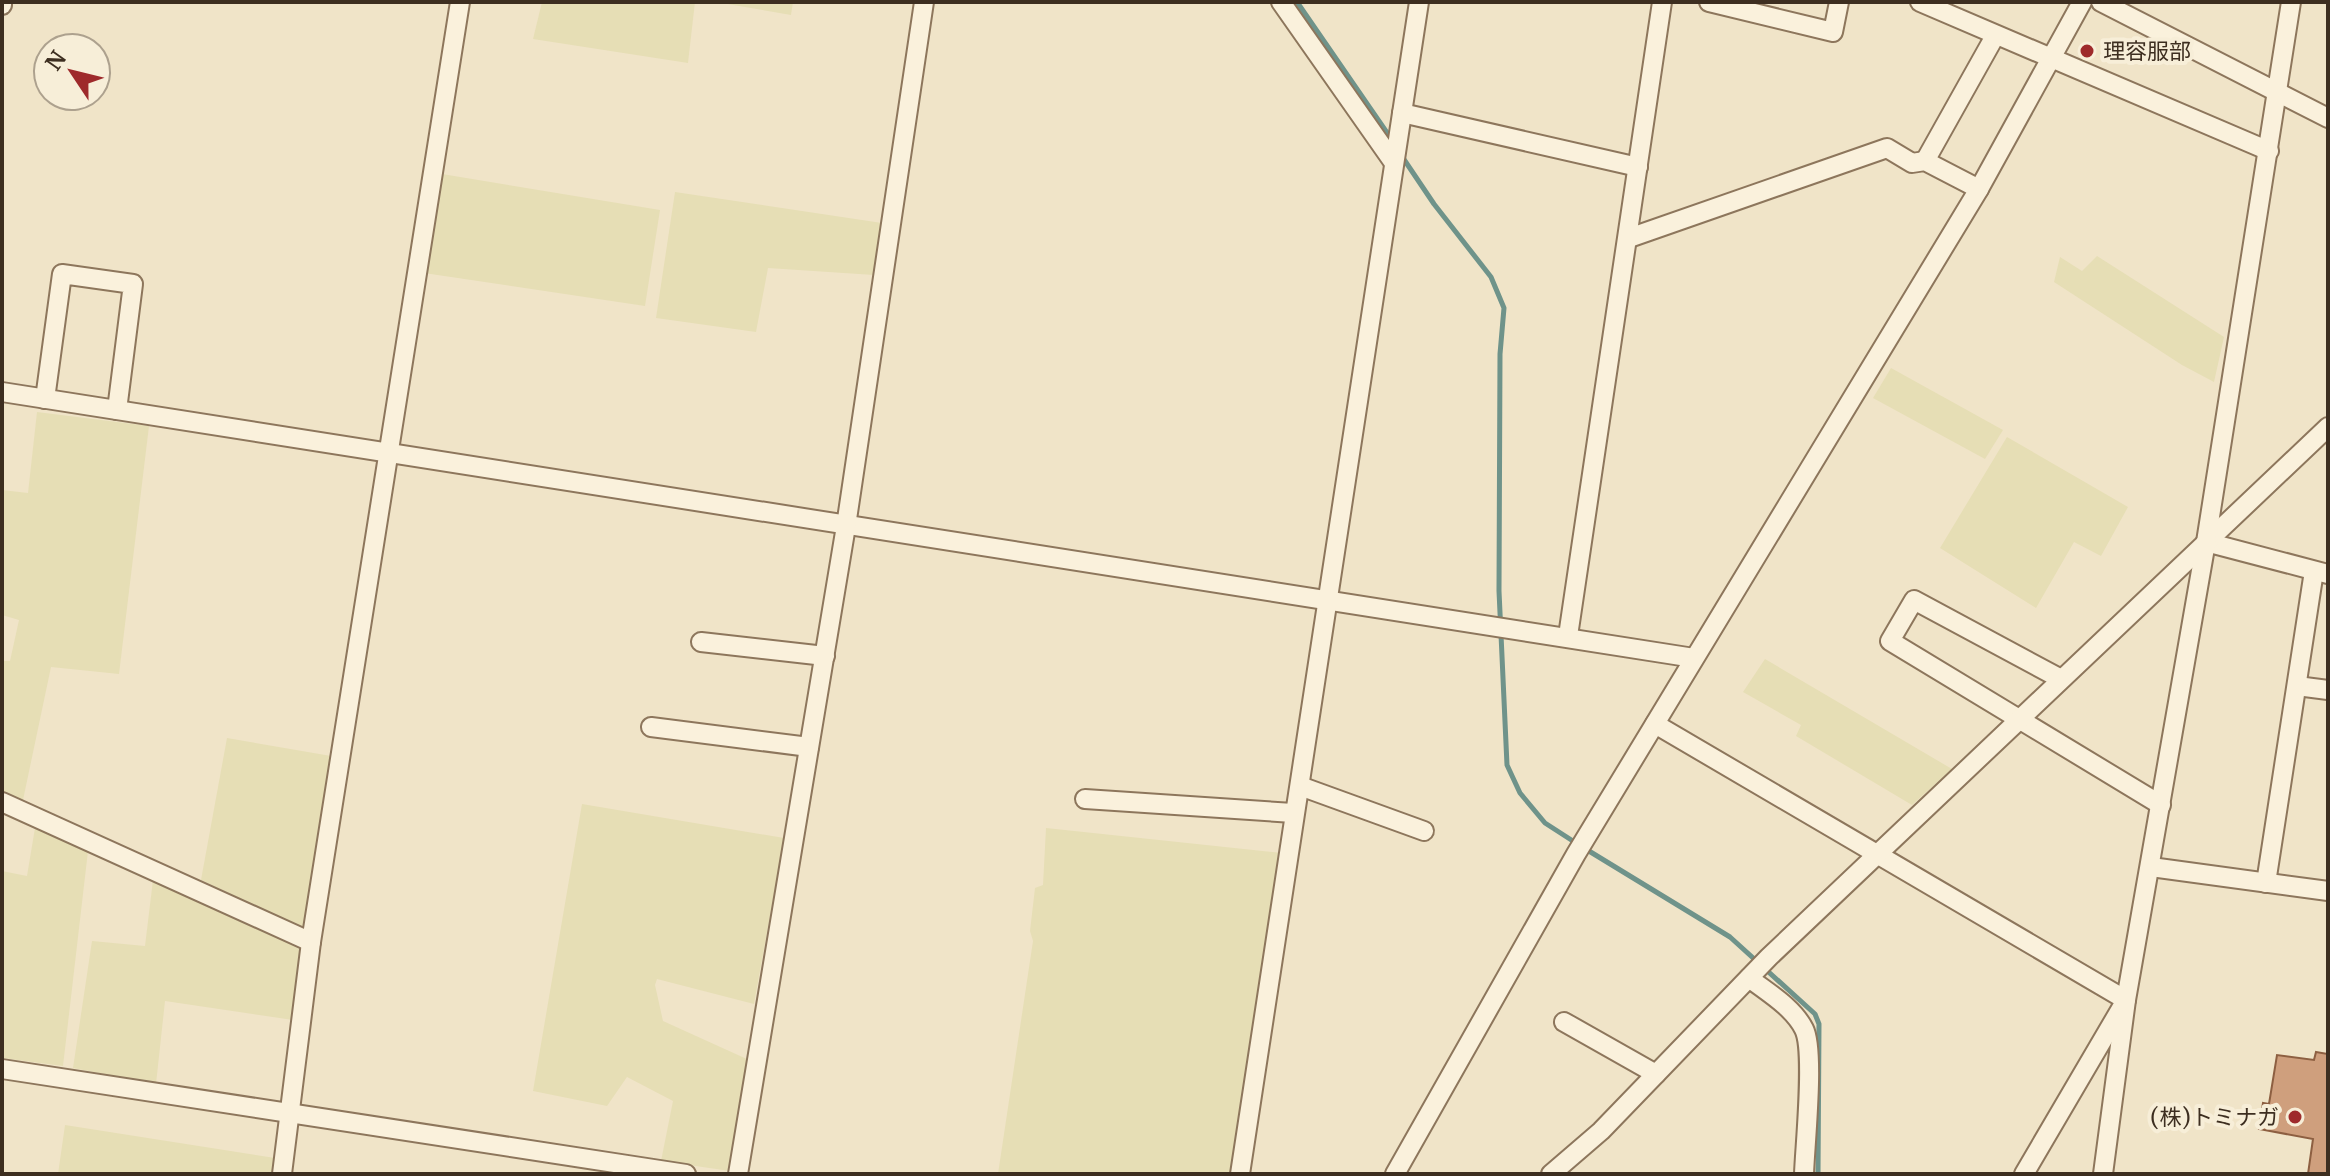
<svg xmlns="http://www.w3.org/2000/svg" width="2330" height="1176" font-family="Merriweather,'Noto Sans JP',serif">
  <rect width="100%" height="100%" fill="#f0e4c8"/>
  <g fill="#e6deb5">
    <polygon points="542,2 695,2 688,63 533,39"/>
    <polygon points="716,2 793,2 791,15"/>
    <polygon points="442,174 660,210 645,306 424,273"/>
    <polygon points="675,192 882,223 874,275 768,268 756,332 656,318"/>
    <polygon points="2097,256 2224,337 2214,382 2182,365 2054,282 2060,257 2082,271"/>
    <polygon points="1891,368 2003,430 1985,459 1873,398"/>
    <polygon points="37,412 149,426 119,674 51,667 23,800 2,791 2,661 10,661 19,620 2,615 2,490 28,493"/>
    <polygon points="2007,437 2128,507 2101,556 2074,542 2036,608 1940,548"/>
    <polygon points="1765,659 1952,769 1912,805 1796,736 1801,725 1743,692"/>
    <polygon points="227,738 331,756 305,929 201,880"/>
    <polygon points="582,804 784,838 754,1004 657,979 655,985 663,1021 749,1060 730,1171 661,1161 673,1101 627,1077 607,1106 533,1091"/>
    <polygon points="35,828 88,851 63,1066 2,1058 2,871 27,876"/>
    <polygon points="1046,828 1282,853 1230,1174 998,1174 1033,941 1030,931 1035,888 1043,885"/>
    <polygon points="153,880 302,948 293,1020 165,1001 156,1084 73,1068 92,941 145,946"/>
    <polygon points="65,1125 275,1158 273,1174 58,1174"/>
  </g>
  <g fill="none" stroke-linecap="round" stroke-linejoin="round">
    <g stroke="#6f938a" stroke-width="5">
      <polyline points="1297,2 1392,140"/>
      <polyline points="1401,155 1434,204 1491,277 1504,308 1500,354 1499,591 1507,765 1520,793 1545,823 1576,843"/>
      <polyline points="1584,848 1730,937 1815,1014 1819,1024 1818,1174"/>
    </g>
  </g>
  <polygon fill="#cf9f7d" stroke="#8d5f41" stroke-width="2" points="2316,1052 2328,1054 2328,1174 2308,1174 2313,1139 2259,1129 2263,1103 2269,1104 2277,1055 2314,1060"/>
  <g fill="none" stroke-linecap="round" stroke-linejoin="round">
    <defs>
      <g id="minor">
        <polyline points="1281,2 1394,163"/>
        <polyline points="1709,2 1833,32 1839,2"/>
        <polyline points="1920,2 2269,151"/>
        <polyline points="2101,2 2328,118"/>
        <polyline points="2,5 2,2"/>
        <polyline points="1402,113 1638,167"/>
        <polyline points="1925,161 1995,36"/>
        <polyline points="1629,238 1887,148 1912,163 1925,161 1979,189"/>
        <polyline points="2,392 1694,658"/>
        <polyline points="45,399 62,274 133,284 117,410"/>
        <polyline points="2206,542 2328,574"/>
        <polyline points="1568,636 1662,2"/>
        <polyline points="701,642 825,656"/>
        <polyline points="2061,679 1914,600 1890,641 2161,805"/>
        <polyline points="2297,686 2328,690"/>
        <polyline points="1655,724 2126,1000 2024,1174"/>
        <polyline points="651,727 809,747"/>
        <polyline points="1300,786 1424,831"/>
        <polyline points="1085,799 1293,813"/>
        <polyline points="2,802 311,942"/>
        <polyline points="2151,867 2328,891"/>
        <polyline points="2266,883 2314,571"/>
        <path d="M1749,978C1767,992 1793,1007 1804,1029C1815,1050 1805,1145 1804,1174"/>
        <polyline points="1564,1022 1656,1074"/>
        <polyline points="2,1069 686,1174"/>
        <polyline points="282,1174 311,942 460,2"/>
        <polyline points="738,1174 846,526 924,2"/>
        <polyline points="1240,1174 1419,2"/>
        <polyline points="1395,1174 1576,854 1979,189 2082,2"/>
        <polyline points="1551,1174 1601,1131 1769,957 2328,427"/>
        <polyline points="2103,1174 2126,1000 2206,542 2291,2"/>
      </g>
    </defs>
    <use href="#minor" stroke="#8d765c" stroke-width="22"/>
    <use href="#minor" stroke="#faf1dc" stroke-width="18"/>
  </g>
  <g fill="#9e2a2b" stroke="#f7eed8" stroke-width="3">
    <circle cx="2087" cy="51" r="8"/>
    <circle cx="2295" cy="1117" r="8"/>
  </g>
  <g text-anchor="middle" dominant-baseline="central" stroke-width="8" stroke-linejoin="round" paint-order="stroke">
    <g font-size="22" fill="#3d2e20" stroke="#f7eed8" text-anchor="start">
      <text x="2103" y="51">理容服部</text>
      <text x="2279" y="1117" text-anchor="end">(株)トミナガ</text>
    </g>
  </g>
  <rect width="2330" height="1176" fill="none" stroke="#3d2e20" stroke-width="8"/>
  <g transform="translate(72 72) rotate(305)"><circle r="38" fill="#f7eed8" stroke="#ada18e" stroke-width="2"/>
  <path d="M0-6L14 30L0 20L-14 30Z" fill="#9e2a2b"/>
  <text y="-12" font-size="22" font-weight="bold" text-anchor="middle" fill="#3d2e20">N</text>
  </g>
</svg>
